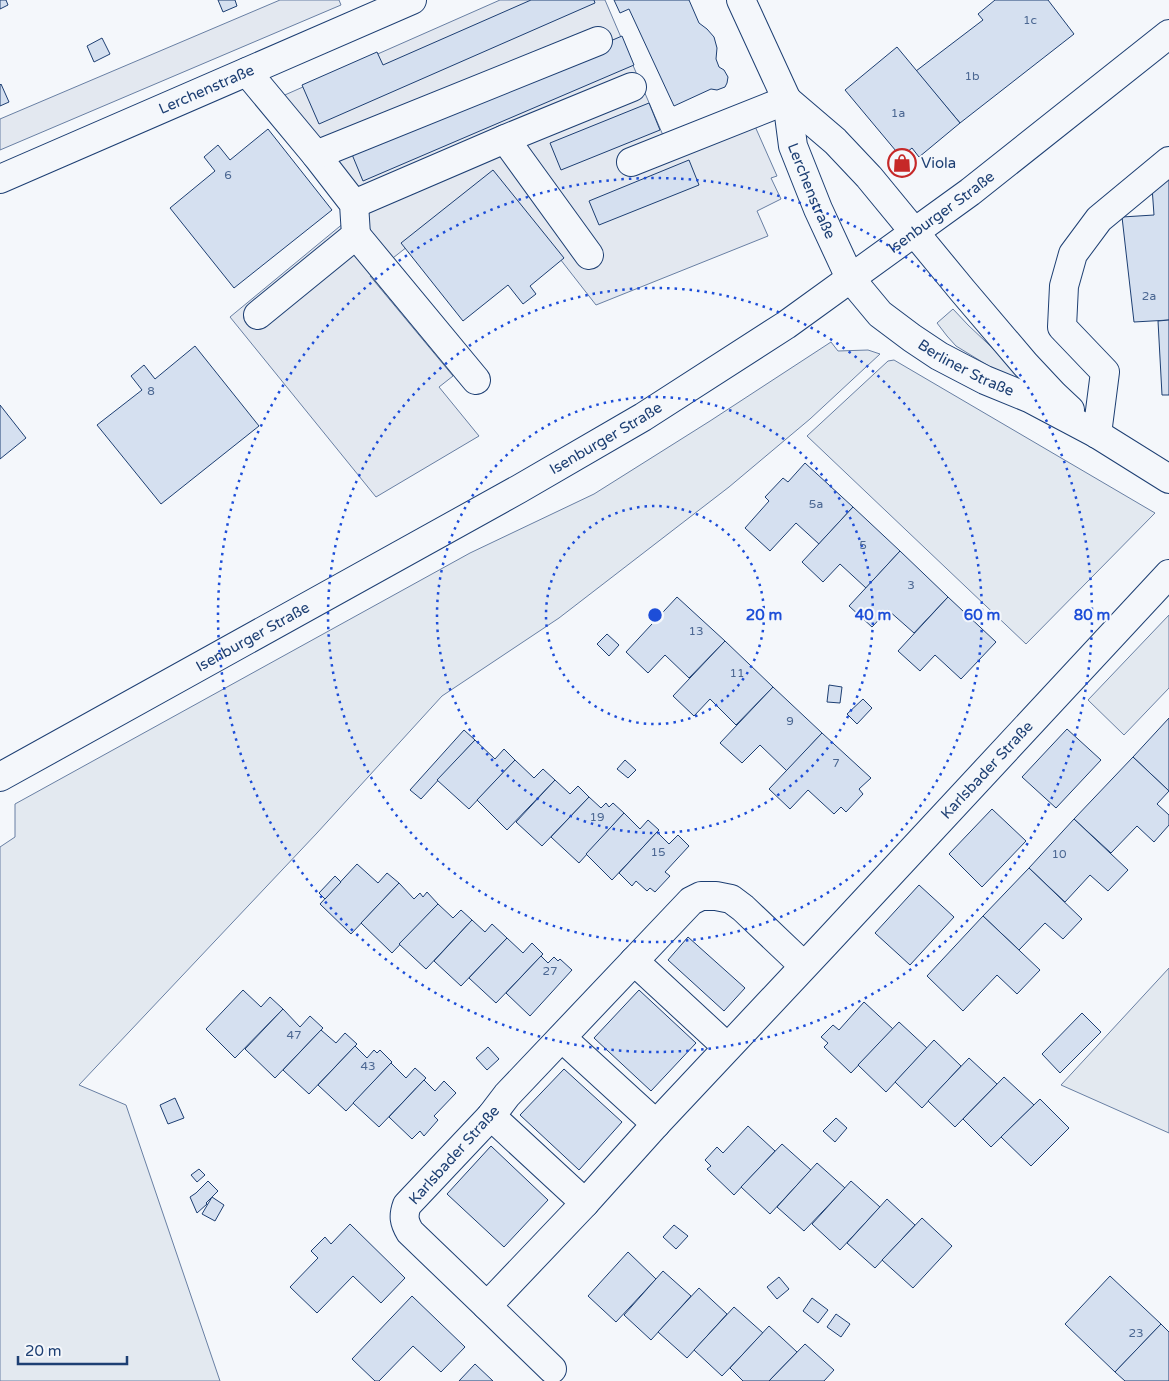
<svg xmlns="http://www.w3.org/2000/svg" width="1169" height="1381" font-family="'Varela Round',sans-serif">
  <rect width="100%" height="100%" fill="#f4f7fb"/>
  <g fill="#e3e9f0" stroke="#687fa3">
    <polygon points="953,309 968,325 1021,375 1020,380 1015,382 956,346 947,336 937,323"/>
    <polygon points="831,342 838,351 868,350 880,354 810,419 729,487 559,618 442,696 317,833 79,1085 126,1105 220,1381 0,1381 0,847 15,837 15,804 470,553 594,494 710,421"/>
    <polygon points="894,360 1155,513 1026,644 807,436 888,361"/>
    <polygon points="1169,615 1169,688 1124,735 1088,700"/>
    <polygon points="1169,968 1169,1133 1061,1085"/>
  </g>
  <g fill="#e3e8f0" stroke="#687fa3">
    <polygon points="280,0 339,0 341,5 0,150 0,119"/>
    <polygon points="500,0 605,0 665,140 746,106 777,176 771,178 781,199 757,211 768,236 596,305 496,177 370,276 453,376 439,387 479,436 376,497 230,317 362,208 278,98"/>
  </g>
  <g fill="#d5e0f0" stroke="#1d3f73">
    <polygon points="0,0 6,0 8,5 0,9"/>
    <polygon points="218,0 235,0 237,6 223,12"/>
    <polygon points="531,0 594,0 595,3 319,124 302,85 377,52 383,65"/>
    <polygon points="614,0 689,0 699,23 707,29 714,37 717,48 716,59 719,67 724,70 728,77 727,83 725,87 717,90 711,89 674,106 629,9 620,13"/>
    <polygon points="995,0 1048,0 1074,34 960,123 916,71 983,20 978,14"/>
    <polygon points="622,36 634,65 363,181 351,152"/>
    <polygon points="102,38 110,54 94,62 87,46"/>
    <polygon points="897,47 960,123 919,157 912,148 901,157 845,90"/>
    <polygon points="1,84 9,102 0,106 0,85"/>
    <polygon points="649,103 660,130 561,170 550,143"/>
    <polygon points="268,129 332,210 234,288 170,208 215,171 204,157 218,145 230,160"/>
    <polygon points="689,160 699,185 599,225 589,201"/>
    <polygon points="493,170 564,258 530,286 536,294 523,304 508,285 463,321 401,243"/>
    <polygon points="1169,175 1169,320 1134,322 1122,217 1154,215 1152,187"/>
    <polygon points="1169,320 1169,395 1162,395 1158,321"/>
    <polygon points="195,346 259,426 161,504 97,425 142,390 131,376 144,365 155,379"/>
    <polygon points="0,405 26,438 0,459"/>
    <polygon points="805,463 853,507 819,544 796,523 770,551 745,528 769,501 765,497 783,478 788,482"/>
    <polygon points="853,507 900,551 866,588 840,564 823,582 802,562"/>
    <polygon points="900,551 948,597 914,633 888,610 872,627 849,606"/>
    <polygon points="677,597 725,641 689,678 665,655 648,673 626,652"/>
    <polygon points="948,597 996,642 961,679 935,655 920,671 898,651"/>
    <polygon points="607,634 619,645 609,656 597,644"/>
    <polygon points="725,641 773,687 736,725 710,699 694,716 673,696"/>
    <polygon points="829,685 842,687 840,703 827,702"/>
    <polygon points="773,687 822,733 787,771 760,745 742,763 720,743"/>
    <polygon points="863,699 872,708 857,724 847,714"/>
    <polygon points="1169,718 1169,791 1133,757"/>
    <polygon points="1067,729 1101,760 1056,808 1022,777"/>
    <polygon points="464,730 475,740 421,799 410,790"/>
    <polygon points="822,733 871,778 859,789 863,794 846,812 841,807 834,814 808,790 790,809 769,789"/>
    <polygon points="475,740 495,759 504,749 515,760 469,809 437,780"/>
    <polygon points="1133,757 1169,791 1157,804 1169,815 1169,825 1154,842 1137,826 1111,853 1074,819"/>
    <polygon points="515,760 534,778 543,769 555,780 507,830 477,800"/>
    <polygon points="625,760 636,770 628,778 617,769"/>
    <polygon points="555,780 570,794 578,786 589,797 542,846 516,822"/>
    <polygon points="589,797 601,808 606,803 609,807 613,803 624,813 579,863 551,837"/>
    <polygon points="992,809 1026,841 982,887 949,854"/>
    <polygon points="624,813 640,829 648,820 659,830 612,880 586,854"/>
    <polygon points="1074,819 1128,870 1108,891 1090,875 1065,902 1029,868"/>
    <polygon points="657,832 669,844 678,835 689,846 665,872 670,876 655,892 650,888 647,891 636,881 632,886 619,873"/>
    <polygon points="357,864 378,883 387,873 399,883 351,934 320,904"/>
    <polygon points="1029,868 1082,919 1063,939 1045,923 1019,950 983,916"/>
    <polygon points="335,876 341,882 325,899 319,893"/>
    <polygon points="399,883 414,899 420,893 423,897 427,892 438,904 392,953 361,923"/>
    <polygon points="919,885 954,917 910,965 875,933"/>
    <polygon points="438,904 453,918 461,910 472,920 426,969 399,944"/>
    <polygon points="983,916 1040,970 1017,994 997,975 963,1011 927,976"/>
    <polygon points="472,920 485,932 492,924 507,938 461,986 434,961"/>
    <polygon points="688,937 745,988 724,1011 668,960"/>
    <polygon points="507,938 523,953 532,943 543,954 496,1003 469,978"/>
    <polygon points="541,956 548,963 554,957 558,961 560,959 572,970 530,1016 506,993"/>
    <polygon points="243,990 261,1007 270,997 283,1009 235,1058 206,1029"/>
    <polygon points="639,990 696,1043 651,1091 594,1038"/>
    <polygon points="864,1002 893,1029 851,1073 824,1047 828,1043 821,1037 833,1025 839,1030"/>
    <polygon points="283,1009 300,1027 310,1016 323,1028 275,1078 245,1049"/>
    <polygon points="1082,1013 1101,1032 1060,1073 1042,1054"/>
    <polygon points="899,1022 927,1048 886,1092 858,1065"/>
    <polygon points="321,1030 336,1043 345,1033 357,1044 309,1094 283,1070"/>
    <polygon points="934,1040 961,1066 922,1108 895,1082"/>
    <polygon points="355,1046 367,1058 374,1050 377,1053 380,1050 392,1062 346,1111 318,1085"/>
    <polygon points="488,1047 499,1059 487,1070 476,1058"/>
    <polygon points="969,1058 997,1084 955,1127 928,1101"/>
    <polygon points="391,1063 406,1078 415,1068 426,1078 379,1127 353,1103"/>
    <polygon points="564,1069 622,1122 579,1170 520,1115"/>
    <polygon points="1004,1077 1034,1105 991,1147 963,1119"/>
    <polygon points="424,1080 435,1091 444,1081 456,1093 434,1116 438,1120 424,1136 420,1131 412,1139 389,1117"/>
    <polygon points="175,1098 184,1118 168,1124 160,1105"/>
    <polygon points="1040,1099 1069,1128 1031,1166 1001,1137"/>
    <polygon points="836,1118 847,1128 835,1142 823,1131"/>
    <polygon points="748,1126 775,1151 734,1195 707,1169 711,1166 705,1160 717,1147 723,1153"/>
    <polygon points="782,1144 811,1170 770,1214 741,1187"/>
    <polygon points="491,1146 548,1200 504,1247 447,1194"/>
    <polygon points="817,1163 845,1188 804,1231 777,1207"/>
    <polygon points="199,1169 205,1175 197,1182 191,1175"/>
    <polygon points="208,1181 218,1191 206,1203 207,1204 197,1213 190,1197 196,1193"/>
    <polygon points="851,1181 880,1207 840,1250 812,1224"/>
    <polygon points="212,1197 224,1205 215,1221 202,1214"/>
    <polygon points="887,1199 915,1225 875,1268 847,1243"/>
    <polygon points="922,1218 952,1246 913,1288 882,1260"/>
    <polygon points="350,1224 405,1278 381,1303 353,1276 317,1313 290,1287 318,1258 311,1251 325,1237 331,1244"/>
    <polygon points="674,1225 688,1236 676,1249 663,1237"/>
    <polygon points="628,1252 656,1279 616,1322 588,1296"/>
    <polygon points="663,1271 691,1296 651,1340 624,1315"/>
    <polygon points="1110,1276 1161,1324 1115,1372 1065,1324"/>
    <polygon points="779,1277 789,1289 777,1299 767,1287"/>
    <polygon points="699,1288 727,1314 687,1358 658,1332"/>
    <polygon points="412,1296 465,1347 441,1372 413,1346 379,1381 375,1381 352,1359"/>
    <polygon points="812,1298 828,1310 818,1323 803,1311"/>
    <polygon points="734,1307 763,1333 722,1376 694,1350"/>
    <polygon points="836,1314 850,1324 841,1337 827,1327"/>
    <polygon points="1161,1324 1169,1332 1169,1381 1125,1381 1115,1372"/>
    <polygon points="769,1326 797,1352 769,1381 743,1381 730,1368"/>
    <polygon points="805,1344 834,1370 824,1381 769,1381"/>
    <polygon points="475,1364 493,1381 459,1381"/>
  </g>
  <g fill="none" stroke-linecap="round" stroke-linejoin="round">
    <defs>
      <g id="minor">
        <path id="s1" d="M741,0L787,100L793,146L818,209L850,278L880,314L912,338L939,356L985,380L1029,398L1097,434L1169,479"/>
        <polyline points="247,72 316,155 354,204 356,235 258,315"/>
        <polyline points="787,100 835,141 869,177 962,290 1025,364 1054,395 1070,410"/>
        <polyline points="505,139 589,255"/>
        <polyline points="316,155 598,41"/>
        <polyline points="631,162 787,100"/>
        <path id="s2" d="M0,179L412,0"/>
        <polyline points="354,204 505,139 632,87"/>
        <polyline points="356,235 476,380"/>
        <polyline points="1097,434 1105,372 1062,327 1064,286 1073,254 1099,219 1169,161"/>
        <polyline points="634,961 727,1047"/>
        <path id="s3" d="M804,966L743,908L731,899L716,896H701L691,901L507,1095L491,1116L407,1205C403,1216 404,1222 410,1232L487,1306L585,1203L656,1124L825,944L1169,574"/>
        <polyline points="562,1038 656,1124"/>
        <polyline points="491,1116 585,1203"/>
        <polyline points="487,1306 552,1369"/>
      </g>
      <g id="major">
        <path id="s4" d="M0,777L519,489L643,417L786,325L970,192L1169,34"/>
      </g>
    </defs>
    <use href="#minor" stroke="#1d3f73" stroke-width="30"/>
    <use href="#major" stroke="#1d3f73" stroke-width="30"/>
    <use href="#minor" stroke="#f4f7fb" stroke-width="28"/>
    <use href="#major" stroke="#f4f7fb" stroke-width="28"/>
  </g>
  <g fill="none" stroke="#1d4ed8" stroke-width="2.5" stroke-dasharray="2.5 5">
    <circle cx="655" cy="615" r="109"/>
    <circle cx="655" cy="615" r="218"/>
    <circle cx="655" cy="615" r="327"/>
    <circle cx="655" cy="615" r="437"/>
  </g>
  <defs>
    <symbol id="shop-ring" viewBox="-11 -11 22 22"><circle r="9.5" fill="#f4f7fb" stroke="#c62828" stroke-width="1.5"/><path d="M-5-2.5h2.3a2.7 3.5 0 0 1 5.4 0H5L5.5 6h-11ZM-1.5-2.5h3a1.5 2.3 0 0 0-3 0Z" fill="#c62828"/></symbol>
  </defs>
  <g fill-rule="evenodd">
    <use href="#shop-ring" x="886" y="147" width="32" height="32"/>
  </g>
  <g text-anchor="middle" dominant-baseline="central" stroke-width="4" stroke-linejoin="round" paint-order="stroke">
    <g font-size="12" fill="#4b6792">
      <text x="1030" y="20">1c</text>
      <text x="972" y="76">1b</text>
      <text x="898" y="113">1a</text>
      <text x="228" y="175">6</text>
      <text x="1149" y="296">2a</text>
      <text x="151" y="391">8</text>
      <text x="816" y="504">5a</text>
      <text x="863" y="545">5</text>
      <text x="911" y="585">3</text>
      <text x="696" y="631">13</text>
      <text x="737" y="673">11</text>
      <text x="790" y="721">9</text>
      <text x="836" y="763">7</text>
      <text x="597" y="817">19</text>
      <text x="658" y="852">15</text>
      <text x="1059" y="854">10</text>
      <text x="550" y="971">27</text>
      <text x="294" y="1035">47</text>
      <text x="368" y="1066">43</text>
      <text x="1136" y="1333">23</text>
    </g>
    <g font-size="15" fill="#1d3f73" stroke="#f4f7fb">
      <text stroke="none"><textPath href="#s2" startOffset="225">Lerchenstraße</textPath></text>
      <text stroke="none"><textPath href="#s1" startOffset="205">Lerchenstraße</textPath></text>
      <text stroke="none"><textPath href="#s4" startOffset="1099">Isenburger Straße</textPath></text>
      <text stroke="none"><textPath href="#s1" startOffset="449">Berliner Straße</textPath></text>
      <text stroke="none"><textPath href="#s4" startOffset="694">Isenburger Straße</textPath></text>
      <text stroke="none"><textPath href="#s4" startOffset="289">Isenburger Straße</textPath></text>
      <text stroke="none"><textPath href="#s3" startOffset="1425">Karlsbader Straße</textPath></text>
      <text transform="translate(454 1155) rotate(-48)">Karlsbader Straße</text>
    </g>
    <g font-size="15" fill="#1d3f73" stroke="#f4f7fb" text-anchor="start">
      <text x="921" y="163">Viola</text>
    </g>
  </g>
  <circle cx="655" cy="615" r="8" fill="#1d4ed8" stroke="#f4f7fb" stroke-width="2.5"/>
  <g font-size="15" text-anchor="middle" font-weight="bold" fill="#1d4ed8" stroke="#f4f7fb" stroke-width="4" stroke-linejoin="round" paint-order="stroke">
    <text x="764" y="620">20 m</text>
    <text x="873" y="620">40 m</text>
    <text x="982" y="620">60 m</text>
    <text x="1092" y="620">80 m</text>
  </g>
  <path d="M18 1356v8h109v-8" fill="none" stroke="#1d3f73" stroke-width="2.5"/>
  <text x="25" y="1356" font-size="15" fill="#1d3f73" stroke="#f4f7fb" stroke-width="4" paint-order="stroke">20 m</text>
</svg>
